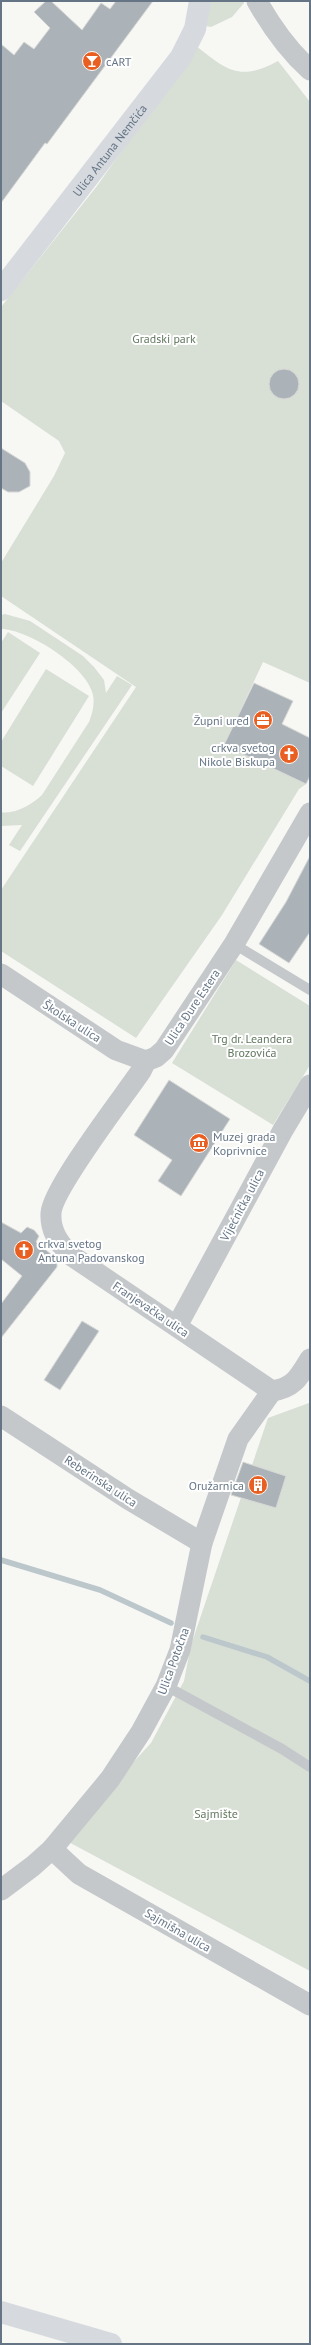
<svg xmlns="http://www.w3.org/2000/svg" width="311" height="2345" font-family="'PT Sans',sans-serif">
  <rect width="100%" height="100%" fill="#f7f7f4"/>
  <g fill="#d8dfd5">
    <polygon points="206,1 244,1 244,3 232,17 211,27 206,26"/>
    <path d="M196,46C227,70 239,82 278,61L310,102V683L263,662L224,745L306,784L299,789L222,915L136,1038L1,951V890L136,687L1,596V563L54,476L65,453L59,441L1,401V307L97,186Z"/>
    <path d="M5,614L30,621L83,656L94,667L104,680L106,693L117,676L132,685L20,851L9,845L22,825L1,826V812C14,815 33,804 42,795L89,722C92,714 95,705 93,695C88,667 28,629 1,629V615Z"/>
    <polygon points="8,632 40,653 1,713 1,643"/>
    <polygon points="46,669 89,696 33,786 1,766 1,742"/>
    <polygon points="236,960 310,1006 310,1065 273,1125 172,1063"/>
    <polygon points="309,1403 310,1403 310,1971 63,1839 151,1743 184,1681 191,1645 268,1418"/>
  </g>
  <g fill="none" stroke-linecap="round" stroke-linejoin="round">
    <g stroke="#bcc7cc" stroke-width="5.5">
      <polyline points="1,1560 100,1590 171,1623"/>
      <polyline points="203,1637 267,1657 310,1681"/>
    </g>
  </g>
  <g fill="#abb3b9" stroke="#d8d9d6">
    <polygon points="46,1 51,1 82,30 101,3 110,9 116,1 153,1 47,144 45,143 1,203 1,44 14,55 24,42 34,49 50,28 34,12"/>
    <circle cx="284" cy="384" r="15"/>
    <polygon points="1,448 25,463 30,472 30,486 19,492 8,492 1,488"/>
    <polygon points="254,683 293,701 282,724 310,738 310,776 306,784 224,745"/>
    <polygon points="310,856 310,932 289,963 259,944 286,902"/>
    <polygon points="169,1080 230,1119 181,1196 158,1181 172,1160 134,1135"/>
    <polygon points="1,1222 21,1233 27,1227 34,1230 39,1236 36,1242 57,1259 57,1267 1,1338 1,1304 22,1276 1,1259"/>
    <polygon points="82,1321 99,1331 60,1390 44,1380"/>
    <polygon points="243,1462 286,1476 276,1508 231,1495"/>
  </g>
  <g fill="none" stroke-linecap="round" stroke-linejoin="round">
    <g stroke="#c4c8cb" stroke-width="10">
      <polyline points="234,944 310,990"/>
      <polyline points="166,1686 282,1749 310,1767"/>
    </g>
    <g stroke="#c4c8cb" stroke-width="21">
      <path d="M257,1C271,26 289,51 310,70"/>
      <polyline points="1,974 116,1050 146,1061"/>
      <polyline points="177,1326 283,1130 310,1085"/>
      <path d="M272,1391L69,1254C58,1242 50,1230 51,1213C52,1189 124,1096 141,1071L146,1061L156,1057L164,1050L234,944L310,813"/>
      <path d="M272,1391C294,1388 299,1377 310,1359"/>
      <polyline points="1,1416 128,1499 202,1543"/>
      <polyline points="52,1849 79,1874 310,2005"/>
      <polyline points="1,1890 33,1866 52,1849 110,1779 141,1732 166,1686 180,1650 202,1543 238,1439 272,1391"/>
    </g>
    <g stroke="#d6dadf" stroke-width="22">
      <path id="s1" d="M1,290L181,57L195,29L200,1"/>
      <polyline points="1,2312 111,2344"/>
    </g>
  </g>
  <defs>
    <symbol id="bar-disc" viewBox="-11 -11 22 22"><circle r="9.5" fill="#e95f21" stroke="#fff"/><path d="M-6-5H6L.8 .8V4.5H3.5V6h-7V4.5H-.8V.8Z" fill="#fff"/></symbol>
    <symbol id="office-disc" viewBox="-11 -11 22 22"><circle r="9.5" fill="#e95f21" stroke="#fff"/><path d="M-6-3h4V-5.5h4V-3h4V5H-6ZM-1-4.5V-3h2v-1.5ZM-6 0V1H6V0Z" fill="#fff"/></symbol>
    <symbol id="church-disc" viewBox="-11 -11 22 22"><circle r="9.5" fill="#e95f21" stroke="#fff"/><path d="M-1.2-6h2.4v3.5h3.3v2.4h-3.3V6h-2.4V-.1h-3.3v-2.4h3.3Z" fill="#fff"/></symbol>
    <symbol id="museum-disc" viewBox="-11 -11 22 22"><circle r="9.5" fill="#e95f21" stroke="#fff"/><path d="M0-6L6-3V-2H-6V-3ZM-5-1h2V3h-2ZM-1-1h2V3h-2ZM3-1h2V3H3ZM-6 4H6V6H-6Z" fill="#fff"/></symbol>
    <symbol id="building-disc" viewBox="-11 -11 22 22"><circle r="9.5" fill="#e95f21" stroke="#fff"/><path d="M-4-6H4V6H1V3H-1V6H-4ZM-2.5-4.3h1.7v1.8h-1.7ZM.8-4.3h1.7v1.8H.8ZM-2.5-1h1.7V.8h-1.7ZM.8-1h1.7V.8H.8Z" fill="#fff"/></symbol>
  </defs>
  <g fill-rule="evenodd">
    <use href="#bar-disc" x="81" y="50" width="22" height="22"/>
    <use href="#office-disc" x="252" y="709" width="22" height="22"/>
    <use href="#church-disc" x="278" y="743" width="22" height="22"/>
    <use href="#museum-disc" x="188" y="1132" width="22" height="22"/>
    <use href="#church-disc" x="13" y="1239" width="22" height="22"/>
    <use href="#building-disc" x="247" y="1474" width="22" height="22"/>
  </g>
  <g text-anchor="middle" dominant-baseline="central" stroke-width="4" stroke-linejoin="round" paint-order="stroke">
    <g font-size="12" fill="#657586" stroke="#fff" text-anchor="start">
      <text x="106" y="61">cART</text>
      <text x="249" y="720" text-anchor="end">Župni ured</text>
      <text x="275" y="747" text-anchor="end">crkva svetog<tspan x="275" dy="14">Nikole Biskupa</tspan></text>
      <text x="213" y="1136">Muzej grada<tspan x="213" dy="14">Koprivnice</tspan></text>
      <text x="38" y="1243">crkva svetog<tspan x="38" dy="14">Antuna Padovanskog</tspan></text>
      <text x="244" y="1485" text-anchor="end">Oružarnica</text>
    </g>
    <g font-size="12" fill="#657586" stroke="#fff">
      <text stroke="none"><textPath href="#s1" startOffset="177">Ulica Antuna Nemčića</textPath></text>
      <text transform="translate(192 1007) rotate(-56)">Ulica Đure Estera</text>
      <text transform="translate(72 1021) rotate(33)">Školska ulica</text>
      <text transform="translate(242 1205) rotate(-62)">Vijećnička ulica</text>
      <text transform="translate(151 1309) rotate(34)">Franjevačka ulica</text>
      <text transform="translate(101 1481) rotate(33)">Reberinska ulica</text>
      <text transform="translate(173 1661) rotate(-70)">Ulica Potočna</text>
      <text transform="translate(178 1930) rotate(30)">Sajmišna ulica</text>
    </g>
    <g font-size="12" fill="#637860" stroke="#fff">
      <text x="164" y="338">Gradski park</text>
      <text x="252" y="1038">Trg dr. Leandera<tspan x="252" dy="14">Brozovića</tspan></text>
      <text x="216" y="1813">Sajmište</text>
    </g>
  </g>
  <rect width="311" height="2345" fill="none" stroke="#657586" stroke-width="4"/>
</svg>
